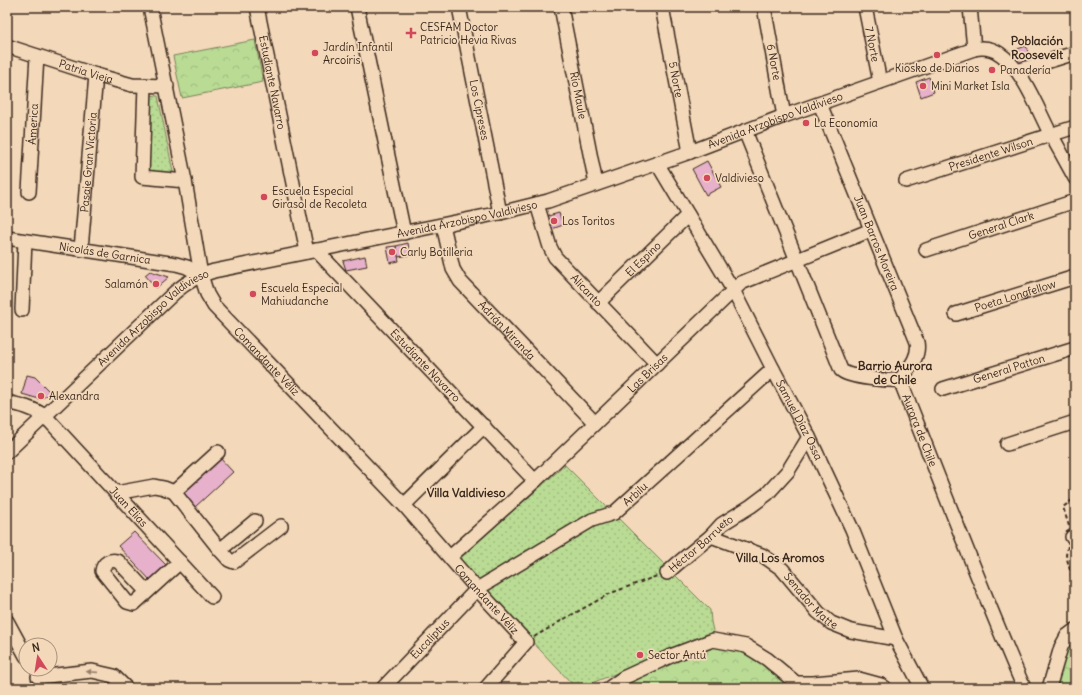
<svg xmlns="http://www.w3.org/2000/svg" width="1082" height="695" font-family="Delius,sans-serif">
  <defs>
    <pattern id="grass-dots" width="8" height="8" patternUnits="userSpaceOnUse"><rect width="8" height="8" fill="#b9db94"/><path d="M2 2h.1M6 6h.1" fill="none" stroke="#a0bc7f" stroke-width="1.8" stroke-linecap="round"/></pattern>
    <pattern id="forest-crowns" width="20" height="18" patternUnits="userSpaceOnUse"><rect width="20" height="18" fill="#b9db94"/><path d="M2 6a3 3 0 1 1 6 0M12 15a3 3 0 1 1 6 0" fill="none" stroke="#a0bc7f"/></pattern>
  </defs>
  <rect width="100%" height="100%" fill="#f3d8ba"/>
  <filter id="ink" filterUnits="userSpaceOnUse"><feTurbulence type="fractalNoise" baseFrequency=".025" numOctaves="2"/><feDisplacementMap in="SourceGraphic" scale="8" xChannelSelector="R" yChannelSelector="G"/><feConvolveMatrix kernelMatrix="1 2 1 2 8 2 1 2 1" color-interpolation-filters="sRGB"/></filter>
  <g filter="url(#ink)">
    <g fill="url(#grass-dots)" stroke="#7a8259">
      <polygon points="148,95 158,96 174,177 146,175"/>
      <polygon points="565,465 710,610 711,622 714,635 579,688 576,688 456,561"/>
    </g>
    <g fill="url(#forest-crowns)" stroke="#7a8259">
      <polygon points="255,40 263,82 182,98 173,56"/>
      <polygon points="1075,634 1075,688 1053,688 1067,643"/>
      <polygon points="716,644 745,648 795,688 617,688 629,680"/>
    </g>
    <g fill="#e7b1cb" stroke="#3b2a1e">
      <polygon points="1026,46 1031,61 1021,64 1016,61 1012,51"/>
      <polygon points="929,77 934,92 921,97 916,82"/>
      <polygon points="707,161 721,187 706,195 692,169"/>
      <polygon points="559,213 563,225 552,229 548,216"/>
      <polygon points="408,243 410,255 398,257 396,246"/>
      <polygon points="396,246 399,261 390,263 387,247"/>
      <polygon points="365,256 367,266 346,270 343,261"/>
      <polygon points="150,271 169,277 156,288 145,275"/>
      <polygon points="27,375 35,377 50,392 46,396 39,399 22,394"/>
      <polygon points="220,458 233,472 195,507 182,494"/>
      <polygon points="134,532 167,566 151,581 118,546"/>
      <polygon points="1075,665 1075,688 1071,688"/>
    </g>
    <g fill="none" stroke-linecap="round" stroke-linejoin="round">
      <defs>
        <g id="minor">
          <path id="s1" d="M150,7L185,181L201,275L207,294L214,306L404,505L477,589L526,642L486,688"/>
          <path id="s2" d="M257,7L307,252"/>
          <polyline points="357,7 404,233"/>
          <path id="s3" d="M459,7L500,213"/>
          <path id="s4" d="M561,7L596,184"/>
          <path id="s5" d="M662,7L690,152"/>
          <path id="s6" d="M764,7L784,116"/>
          <path id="s7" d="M865,7L880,82"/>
          <polyline points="970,7 974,49"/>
          <path id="s8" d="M7,46L96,75L132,85L167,86"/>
          <polyline points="1017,71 1075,53"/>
          <polyline points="145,85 142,177 185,181"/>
          <path id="s9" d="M820,104L917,342C920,357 909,368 900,380"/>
          <path d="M745,131L841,370C849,378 889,381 900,380"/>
          <path id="s10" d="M657,163L733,290L773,369L809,437L852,529L896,639L922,688"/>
          <path id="s11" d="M906,181L1075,127"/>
          <path id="s12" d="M29,192L37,56"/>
          <path id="s13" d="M537,204L550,247L555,257L657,364"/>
          <path id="s14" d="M443,225L453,269L460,281L595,423"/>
          <path id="s15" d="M7,238L176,264L187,267L201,275"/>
          <path id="s16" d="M81,249L96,75"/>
          <path id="s17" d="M316,250L535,481"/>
          <path id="s18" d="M926,250L1075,201"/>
          <path id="s19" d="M598,303L688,215"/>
          <polyline points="22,310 25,241"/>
          <path id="s20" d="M956,314L1075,277"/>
          <path id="s21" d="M900,380C941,483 980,587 1024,688"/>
          <path id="s22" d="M943,389L1075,348"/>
          <path id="s23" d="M7,402C20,405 33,408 45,416L212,597"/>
          <polyline points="1007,444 1075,422"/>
          <path id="s24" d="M7,452L175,292C187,282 199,275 214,271L500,213L548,201L690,152L784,116L974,49C983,47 992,48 1000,54C1022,69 1036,105 1048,129C1057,145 1066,162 1075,178"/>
          <polyline points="174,492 218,452"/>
          <polyline points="116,493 154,486 164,488 174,492 220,550 255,521"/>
          <polyline points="404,505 484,426"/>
          <path id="s25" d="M711,536L762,555L782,569L818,612L831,623L851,631L896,639"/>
          <polyline points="1072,537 1075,537"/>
          <polyline points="220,550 229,560 234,562 281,526"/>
          <path id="s26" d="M450,557L535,481L741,283L871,230"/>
          <path id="s27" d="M667,573L677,564L711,536L722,524L751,506L767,494L788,471L809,437"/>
          <path d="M147,592L119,562C111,558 103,563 102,571L127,602L134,604L180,562"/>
          <polyline points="7,621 26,656"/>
          <polyline points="38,677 92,671 114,676 126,688"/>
          <path id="s28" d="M383,688L477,589L592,520L614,513L773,369"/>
          <polyline points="609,688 623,678 673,655 713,640 746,646 767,659 796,683 813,683 859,679 881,685 885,688"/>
          <polyline points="1049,688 1061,647 1067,636 1075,630"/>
        </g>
      </defs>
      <use href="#minor" stroke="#3b2a1e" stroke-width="16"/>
      <g stroke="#3b2a1e" stroke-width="2" stroke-dasharray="4 3" stroke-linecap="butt">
        <polyline points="1069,526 1063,507 1075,498"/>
        <polyline points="1068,546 1066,555 1073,581 1075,586"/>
        <polyline points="534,637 566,618 611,593 657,576"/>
      </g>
      <use href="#minor" stroke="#f3d8ba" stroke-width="13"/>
    </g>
    <defs><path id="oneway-solid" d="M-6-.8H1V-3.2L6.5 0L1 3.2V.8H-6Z"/></defs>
    <use fill="#97816c" href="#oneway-solid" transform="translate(92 672) rotate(-176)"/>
  </g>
  <g fill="#d1495b" stroke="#f3d8ba" stroke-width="1.5">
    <path d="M409 27h4v4h4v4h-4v4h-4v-4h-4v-4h4z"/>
    <circle cx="315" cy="53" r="4"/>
    <circle cx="937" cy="55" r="4"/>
    <circle cx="992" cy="70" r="4"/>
    <circle cx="923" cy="86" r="4"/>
    <circle cx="806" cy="123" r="4"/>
    <circle cx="707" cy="178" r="4"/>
    <circle cx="264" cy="197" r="4"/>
    <circle cx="554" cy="221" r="4"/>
    <circle cx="392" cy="252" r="4"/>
    <circle cx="156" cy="284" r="4"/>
    <circle cx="253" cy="294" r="4"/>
    <circle cx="41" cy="396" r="4"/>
    <circle cx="640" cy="655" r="4"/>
  </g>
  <g text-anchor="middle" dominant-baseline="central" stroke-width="3.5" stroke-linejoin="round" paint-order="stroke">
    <g font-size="11" fill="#3b2a1e" stroke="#f3d8ba" text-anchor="start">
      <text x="420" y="27">CESFAM Doctor<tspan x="420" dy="13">Patricio Hevia Rivas</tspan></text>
      <text x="323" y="47">Jardín Infantil<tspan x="323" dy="13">Arcoíris</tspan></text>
      <text x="937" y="68" text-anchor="middle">Kiosko de Diarios</text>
      <text x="1000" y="70">Panadería</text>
      <text x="931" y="86">Mini Market Isla</text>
      <text x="814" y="123">La Economía</text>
      <text x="715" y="178">Valdivieso</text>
      <text x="272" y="191">Escuela Especial<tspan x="272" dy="13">Girasol de Recoleta</tspan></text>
      <text x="562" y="221">Los Toritos</text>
      <text x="400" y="252">Carly Botilleria</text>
      <text x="148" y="284" text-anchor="end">Salamón</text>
      <text x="261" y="288">Escuela Especial<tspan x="261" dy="13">Mahiudanche</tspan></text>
      <text x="49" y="396">Alexandra</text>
      <text x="648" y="655">Sector Antú</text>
    </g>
    <g font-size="11" fill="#3b2a1e" stroke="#f3d8ba">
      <text stroke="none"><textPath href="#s7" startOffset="38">7 Norte</textPath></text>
      <text stroke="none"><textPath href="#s6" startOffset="56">6 Norte</textPath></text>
      <text stroke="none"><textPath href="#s8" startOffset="83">Patria Vieja</textPath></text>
      <text stroke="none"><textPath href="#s5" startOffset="74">5 Norte</textPath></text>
      <text stroke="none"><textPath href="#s2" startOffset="77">Estudiante Navarro</textPath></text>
      <text stroke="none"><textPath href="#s4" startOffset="90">Río Maule</textPath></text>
      <text stroke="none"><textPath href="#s3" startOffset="105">Los Cipreses</textPath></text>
      <text stroke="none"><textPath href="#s24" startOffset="859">Avenida Arzobispo Valdivieso</textPath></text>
      <text stroke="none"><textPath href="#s12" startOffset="68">Ámerica</textPath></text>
      <text stroke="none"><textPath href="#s11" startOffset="89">Presidente Wilson</textPath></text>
      <text stroke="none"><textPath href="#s16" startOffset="87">Pasaje Gran Victoria</textPath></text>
      <text stroke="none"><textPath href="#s24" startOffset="535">Avenida Arzobispo Valdivieso</textPath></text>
      <text stroke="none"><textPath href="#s18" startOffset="79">General Clark</textPath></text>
      <text stroke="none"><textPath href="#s9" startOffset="150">Juan Barros Moreira</textPath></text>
      <text stroke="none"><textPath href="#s15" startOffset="99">Nicolás de Garnica</textPath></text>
      <text stroke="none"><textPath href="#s19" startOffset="63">El Espino</textPath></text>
      <text stroke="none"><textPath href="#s13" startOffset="102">Alicanto</textPath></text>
      <text stroke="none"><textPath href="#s20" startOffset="62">Poeta Longfellow</textPath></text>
      <text stroke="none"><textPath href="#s24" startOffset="199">Avenida Arzobispo Valdivieso</textPath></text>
      <text stroke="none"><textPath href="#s14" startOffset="127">Adrián Miranda</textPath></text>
      <text stroke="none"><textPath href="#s1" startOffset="383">Comandante Véliz</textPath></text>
      <text stroke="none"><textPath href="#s17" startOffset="159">Estudiante Navarro</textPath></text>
      <text stroke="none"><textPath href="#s22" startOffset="69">General Patton</textPath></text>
      <text stroke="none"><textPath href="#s26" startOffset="270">Las Brisas</textPath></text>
      <text stroke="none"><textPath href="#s10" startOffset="294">Samuel Díaz Ossa</textPath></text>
      <text stroke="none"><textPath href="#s21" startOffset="54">Aurora de Chile</textPath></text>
      <text stroke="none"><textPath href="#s28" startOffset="322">Arbilu</textPath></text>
      <text stroke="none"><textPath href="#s23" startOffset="164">Juan Elias</textPath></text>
      <text stroke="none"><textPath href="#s27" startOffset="45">Héctor Barrueto</textPath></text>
      <text stroke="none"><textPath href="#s1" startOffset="707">Comandante Véliz</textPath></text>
      <text stroke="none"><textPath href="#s25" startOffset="122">Senador Matte</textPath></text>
      <text stroke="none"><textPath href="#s28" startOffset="68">Eucaliptus</textPath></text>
    </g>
    <g font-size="12" font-weight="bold" fill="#3b2a1e" stroke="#f3d8ba">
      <text x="1037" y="40">Población<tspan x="1037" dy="14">Roosevelt</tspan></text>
      <text x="895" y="365">Barrio Aurora<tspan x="895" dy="14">de Chile</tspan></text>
      <text x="466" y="492">Villa Valdivieso</text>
      <text x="780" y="557">Villa Los Aromos</text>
    </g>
  </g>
  <rect width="1082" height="695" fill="none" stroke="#f3d8ba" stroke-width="24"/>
  <rect x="12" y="12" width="1058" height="671" fill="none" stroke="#3b2a1e" stroke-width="1.5" filter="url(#ink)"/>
  <g transform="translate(38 657) rotate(348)"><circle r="19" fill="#f3d8ba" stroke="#a9927c"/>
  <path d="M0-3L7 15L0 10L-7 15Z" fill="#d1495b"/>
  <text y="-6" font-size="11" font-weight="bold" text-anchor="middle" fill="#3b2a1e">N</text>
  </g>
</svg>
